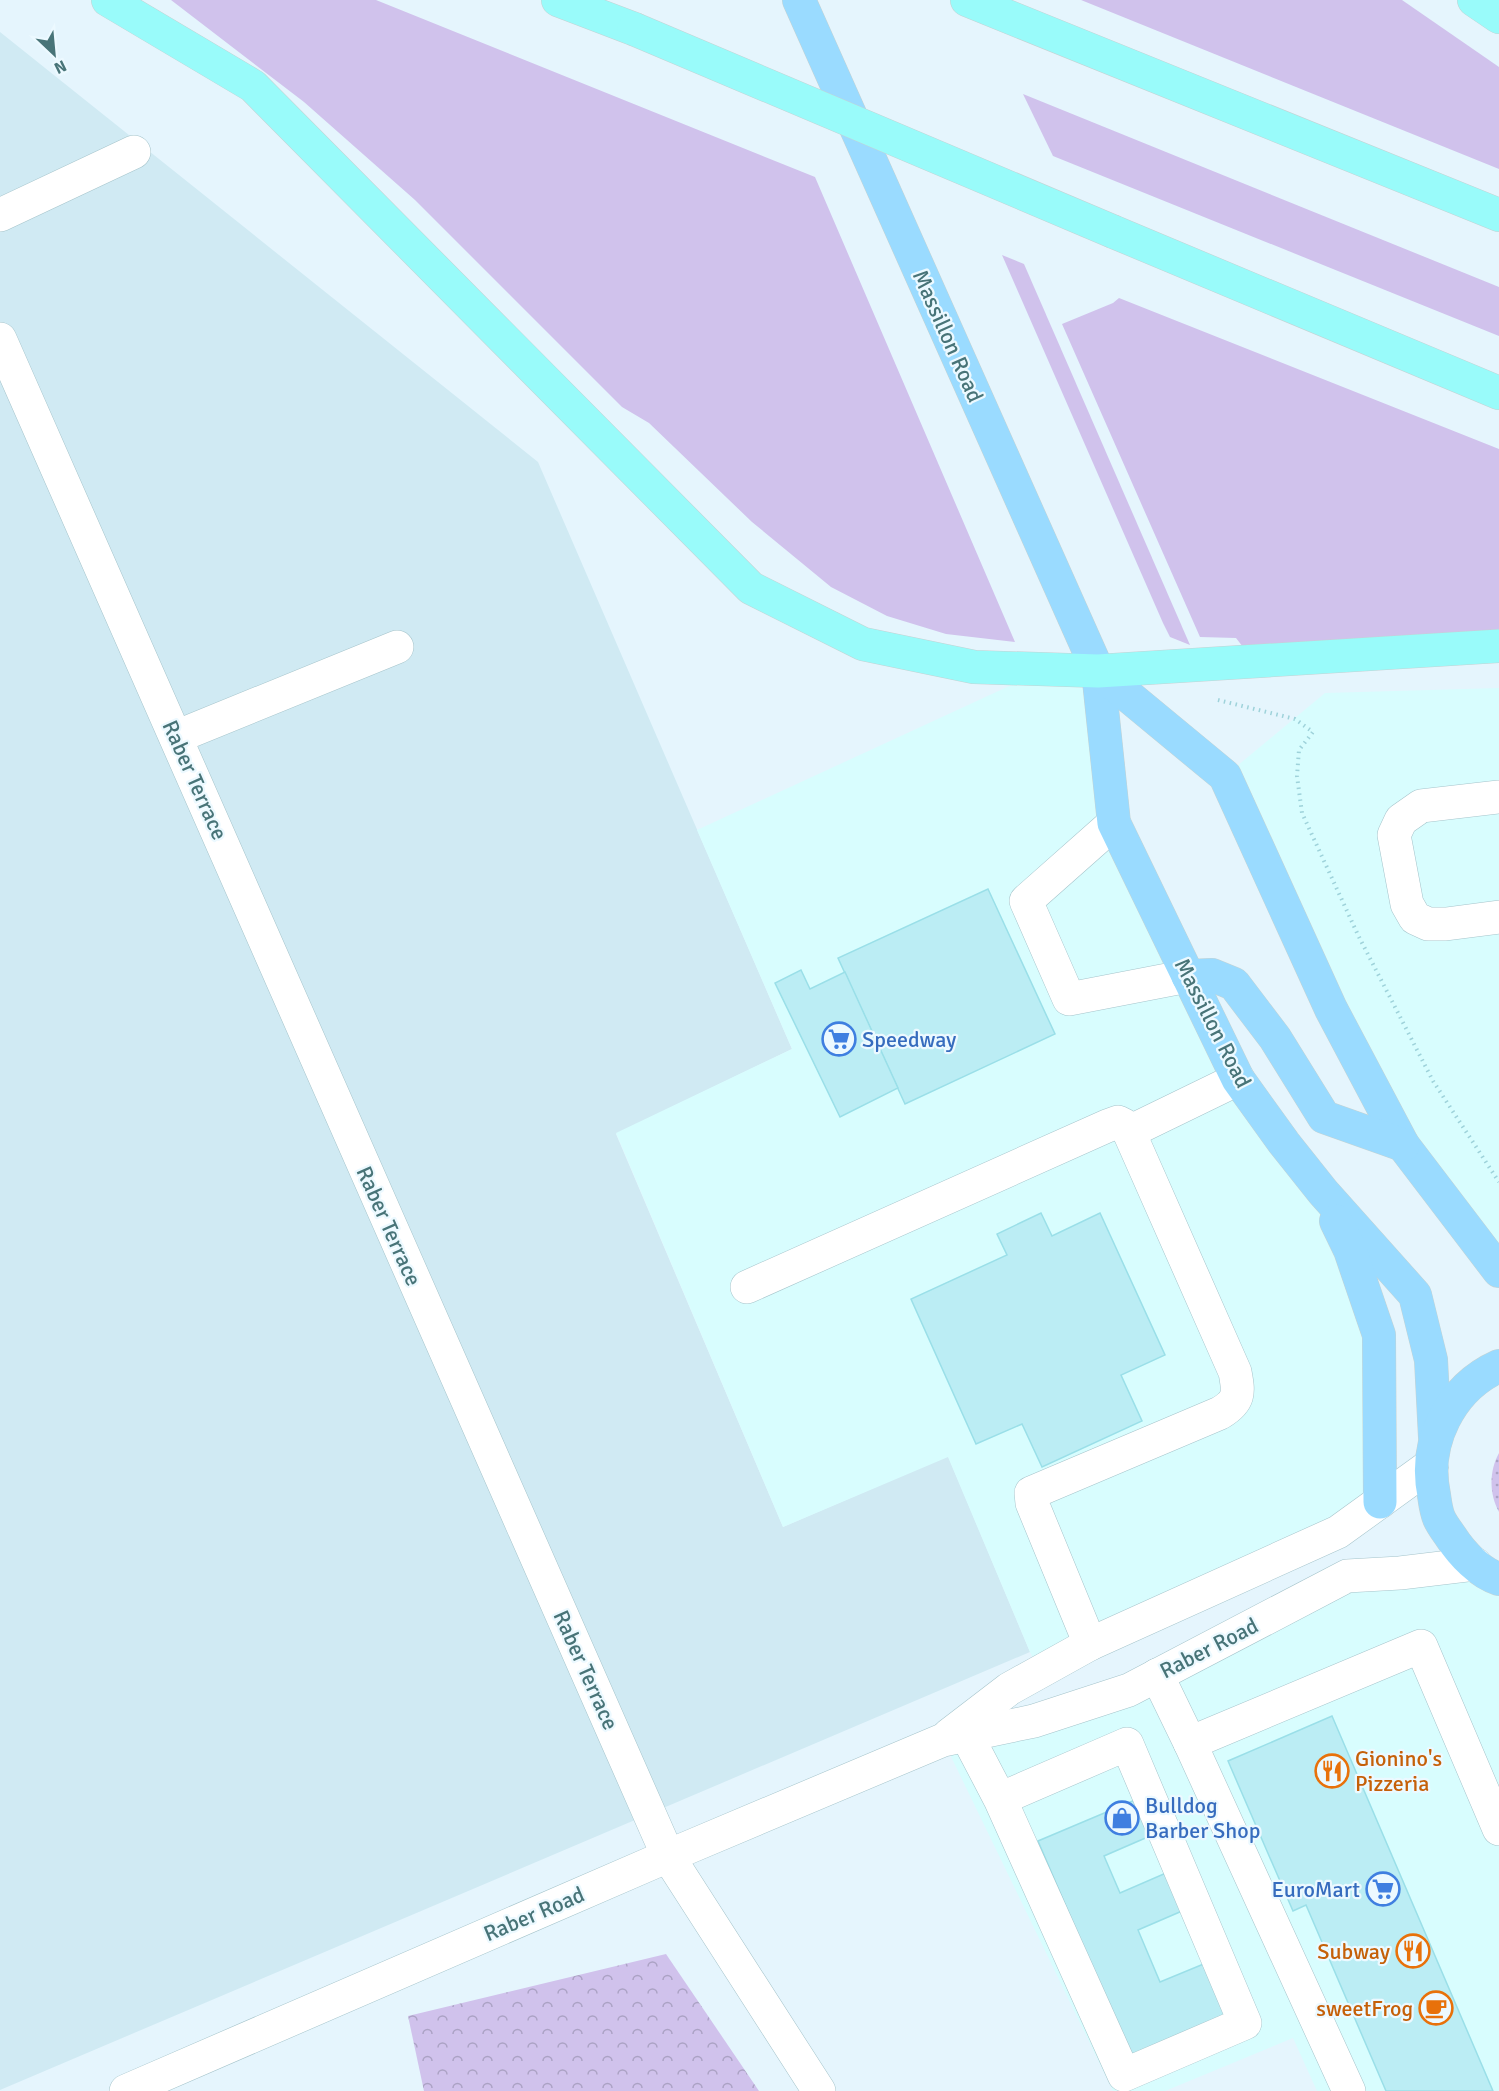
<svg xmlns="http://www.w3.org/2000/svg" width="1499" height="2091" font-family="Signika,sans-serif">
  <defs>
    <pattern id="forest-crowns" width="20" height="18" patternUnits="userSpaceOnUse" patternTransform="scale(1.5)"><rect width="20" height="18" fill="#d0c2ec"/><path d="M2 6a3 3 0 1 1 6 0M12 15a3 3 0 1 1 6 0" fill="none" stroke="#aba2c4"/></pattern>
    <pattern id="garden-dots" width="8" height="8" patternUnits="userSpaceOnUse" patternTransform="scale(1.5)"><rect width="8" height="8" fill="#d0c2ec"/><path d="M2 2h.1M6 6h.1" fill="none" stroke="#aba2c4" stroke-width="1.8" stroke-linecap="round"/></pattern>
  </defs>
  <rect width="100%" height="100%" fill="#e5f5fd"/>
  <polygon fill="#d0eaf3" points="0,32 538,462 792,1049 616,1134 783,1527 948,1456 1030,1652 0,2090"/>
  <g fill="#d8fdfe">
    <polygon points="1044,670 1098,671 1114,823 1238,1079 1323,1192 1379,1335 1380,1502 1040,1672 1030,1652 948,1457 783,1527 616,1133 792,1049 697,830"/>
    <polygon points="1499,688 1499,1271 1403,1145 1225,776 1325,693"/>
    <polygon points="1475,1564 1499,1590 1499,2091 1317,2091 1293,2038 1165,2091 1113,2091 943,1740 1034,1721 1347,1576"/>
  </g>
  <g fill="#d0c2ec">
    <polygon points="171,0 376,0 815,177 1015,642 946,634 887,616 831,587 752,522 649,423 622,407 415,200 304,102"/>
    <polygon points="1081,0 1402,0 1499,67 1499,169"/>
    <polygon points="1023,94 1499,287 1499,336 1053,156"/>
    <polygon points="1002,255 1024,264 1190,645 1170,637 1163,623"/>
    <polygon points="1119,298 1499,449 1499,633 1243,647 1236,638 1200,637 1062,324 1113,303"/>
  </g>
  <polygon fill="url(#forest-crowns)" points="666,1954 759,2091 424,2091 408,2016"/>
  <path fill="url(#garden-dots)" d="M1499,1453V1512C1489,1494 1489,1471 1499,1453Z"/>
  <g fill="#bbedf4" stroke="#9adfe8" stroke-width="1.5">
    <polygon points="988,889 1055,1034 905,1104 838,958"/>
    <polygon points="801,970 810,989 845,972 898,1088 840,1117 775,983"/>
    <polygon points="1041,1213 1052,1236 1100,1213 1165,1355 1121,1375 1142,1421 1042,1467 1022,1424 976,1444 911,1299 1007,1255 997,1234"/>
    <polygon points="1332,1716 1493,2091 1386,2091 1306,1905 1293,1911 1228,1761"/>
    <polygon points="1135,1800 1150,1836 1104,1856 1120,1893 1166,1873 1182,1911 1138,1930 1160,1982 1206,1963 1229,2015 1131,2058 1038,1841"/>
  </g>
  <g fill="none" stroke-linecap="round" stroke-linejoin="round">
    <defs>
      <g id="minor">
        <polyline points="0,215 134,152"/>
        <polyline points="0,339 668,1856 819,2091"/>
        <polyline points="176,737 397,647"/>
        <polyline points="1499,797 1421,806 1401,820 1394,835 1407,904 1415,918 1428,924 1446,924 1499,917"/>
        <polyline points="1114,823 1026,901 1069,999 1188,976"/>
        <polyline points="1129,1132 1238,1079"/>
        <path d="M747,1287L1107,1126L1118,1122L1124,1125L1129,1132L1235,1372C1239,1393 1240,1401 1220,1413L1031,1493L1032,1503L1090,1644"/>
        <polyline points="1157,1675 1190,1743"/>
        <polyline points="966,1734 1000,1799 1124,2075 1245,2023 1127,1744 1000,1799"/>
        <polyline points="949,1735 1009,1689 1090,1644 1338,1532 1432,1464"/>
        <polyline points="126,2091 668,1856 943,1740 1034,1721 1129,1690 1347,1576 1400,1573 1475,1564"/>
        <polyline points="1349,2091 1190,1743 1421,1646 1499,1829"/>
      </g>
      <g id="major">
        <polyline points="799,0 1098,671 1114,823 1238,1079 1284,1143 1323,1192 1415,1295 1431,1360 1435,1437"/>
        <polyline points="1098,671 1225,776 1331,1009 1403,1145 1499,1271"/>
        <polyline points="1188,976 1212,975 1234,984 1275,1038 1324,1117 1403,1145"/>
        <polyline points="1336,1221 1350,1250 1379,1335 1380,1502"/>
        <path d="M1499,1366C1450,1388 1423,1443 1434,1495C1435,1502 1436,1511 1439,1518C1442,1525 1447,1531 1451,1537C1462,1554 1480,1573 1499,1579"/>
      </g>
      <g id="highway">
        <polyline points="108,0 253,86 751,588 863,644 974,667 1098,671 1499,646"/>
        <polyline points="558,0 634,29"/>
        <polyline points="967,0 1499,215"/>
        <polyline points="1474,0 1499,17"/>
        <polyline points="1114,232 1499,393"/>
      </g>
    </defs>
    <use href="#minor" stroke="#a5c4cb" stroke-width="34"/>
    <use href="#major" stroke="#c4d3d4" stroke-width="34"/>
    <use href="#highway" stroke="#c4d3d4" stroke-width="34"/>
    <polyline stroke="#9ed2da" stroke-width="4" stroke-dasharray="1.5 4.5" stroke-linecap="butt" points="1218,700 1295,719 1313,732 1299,750 1297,776 1302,813 1358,935 1433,1081 1499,1182"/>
    <use href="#minor" stroke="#fff" stroke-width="33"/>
    <use href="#major" stroke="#9adbff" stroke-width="33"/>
    <use href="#highway" stroke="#99fbfa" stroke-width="33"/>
    <defs>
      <polyline id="highway-bridge" points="634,29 1114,232"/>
    </defs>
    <use href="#highway-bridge" stroke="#c4d3d4" stroke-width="34" stroke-linecap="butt"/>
    <use href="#highway-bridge" stroke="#99fbfa" stroke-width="33"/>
  </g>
  <defs>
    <symbol id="supermarket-ring" viewBox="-11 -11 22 22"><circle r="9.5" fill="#ecf9ff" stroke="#3f7fe0" stroke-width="1.5"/><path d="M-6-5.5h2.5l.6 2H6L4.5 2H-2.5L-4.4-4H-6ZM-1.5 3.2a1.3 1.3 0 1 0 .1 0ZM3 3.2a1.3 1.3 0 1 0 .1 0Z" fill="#3f7fe0"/></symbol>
    <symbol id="restaurant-ring" viewBox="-11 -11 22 22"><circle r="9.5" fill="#ecf9ff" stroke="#e8710a" stroke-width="1.5"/><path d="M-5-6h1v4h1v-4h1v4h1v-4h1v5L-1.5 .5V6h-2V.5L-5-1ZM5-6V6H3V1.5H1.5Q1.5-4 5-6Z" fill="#e8710a"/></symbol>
    <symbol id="shop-ring" viewBox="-11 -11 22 22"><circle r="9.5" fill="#ecf9ff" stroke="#3f7fe0" stroke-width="1.5"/><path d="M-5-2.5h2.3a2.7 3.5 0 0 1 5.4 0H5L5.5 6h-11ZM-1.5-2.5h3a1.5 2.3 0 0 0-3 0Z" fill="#3f7fe0"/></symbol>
    <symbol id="cafe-ring" viewBox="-11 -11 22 22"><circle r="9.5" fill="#ecf9ff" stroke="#e8710a" stroke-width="1.5"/><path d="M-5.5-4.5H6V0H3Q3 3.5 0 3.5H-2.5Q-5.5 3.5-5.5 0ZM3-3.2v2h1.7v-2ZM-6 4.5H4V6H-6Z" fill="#e8710a"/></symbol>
  </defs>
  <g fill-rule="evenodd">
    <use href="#supermarket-ring" x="820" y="1020" width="38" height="38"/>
    <use href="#restaurant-ring" x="1313" y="1752" width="38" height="38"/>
    <use href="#shop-ring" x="1103" y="1799" width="38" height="38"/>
    <use href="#supermarket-ring" x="1364" y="1870" width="38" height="38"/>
    <use href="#restaurant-ring" x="1394" y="1932" width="38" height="38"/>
    <use href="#cafe-ring" x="1417" y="1989" width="38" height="38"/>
  </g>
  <g text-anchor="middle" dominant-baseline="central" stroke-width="4.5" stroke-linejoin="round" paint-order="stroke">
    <g font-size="22" fill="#487478" stroke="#ecf9ff">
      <text transform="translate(948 336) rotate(66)">Massillon Road</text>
      <text transform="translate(195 780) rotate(66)">Raber Terrace</text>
      <text transform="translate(1213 1023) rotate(63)">Massillon Road</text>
      <text transform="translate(389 1226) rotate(66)">Raber Terrace</text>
      <text transform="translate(1209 1648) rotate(-27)">Raber Road</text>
      <text transform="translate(586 1670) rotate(66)">Raber Terrace</text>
      <text transform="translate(534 1914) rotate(-23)">Raber Road</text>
    </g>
    <g font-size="22" fill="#366cbe" stroke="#ecf9ff" text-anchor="start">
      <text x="862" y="1039">Speedway</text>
      <text x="1145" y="1805">Bulldog<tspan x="1145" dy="25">Barber Shop</tspan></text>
      <text x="1360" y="1889" text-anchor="end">EuroMart</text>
    </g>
    <g font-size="22" fill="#c56008" stroke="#ecf9ff" text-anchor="end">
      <text x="1355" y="1758" text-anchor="start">Gionino's<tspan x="1355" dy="25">Pizzeria</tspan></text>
      <text x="1390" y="1951">Subway</text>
      <text x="1413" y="2008">sweetFrog</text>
    </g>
  </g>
  <g transform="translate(54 54) rotate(154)" stroke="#ecf9ff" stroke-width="4.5" paint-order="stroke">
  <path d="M0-4.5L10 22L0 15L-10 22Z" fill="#487478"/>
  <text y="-9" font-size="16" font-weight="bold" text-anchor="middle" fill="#487478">N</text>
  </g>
</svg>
